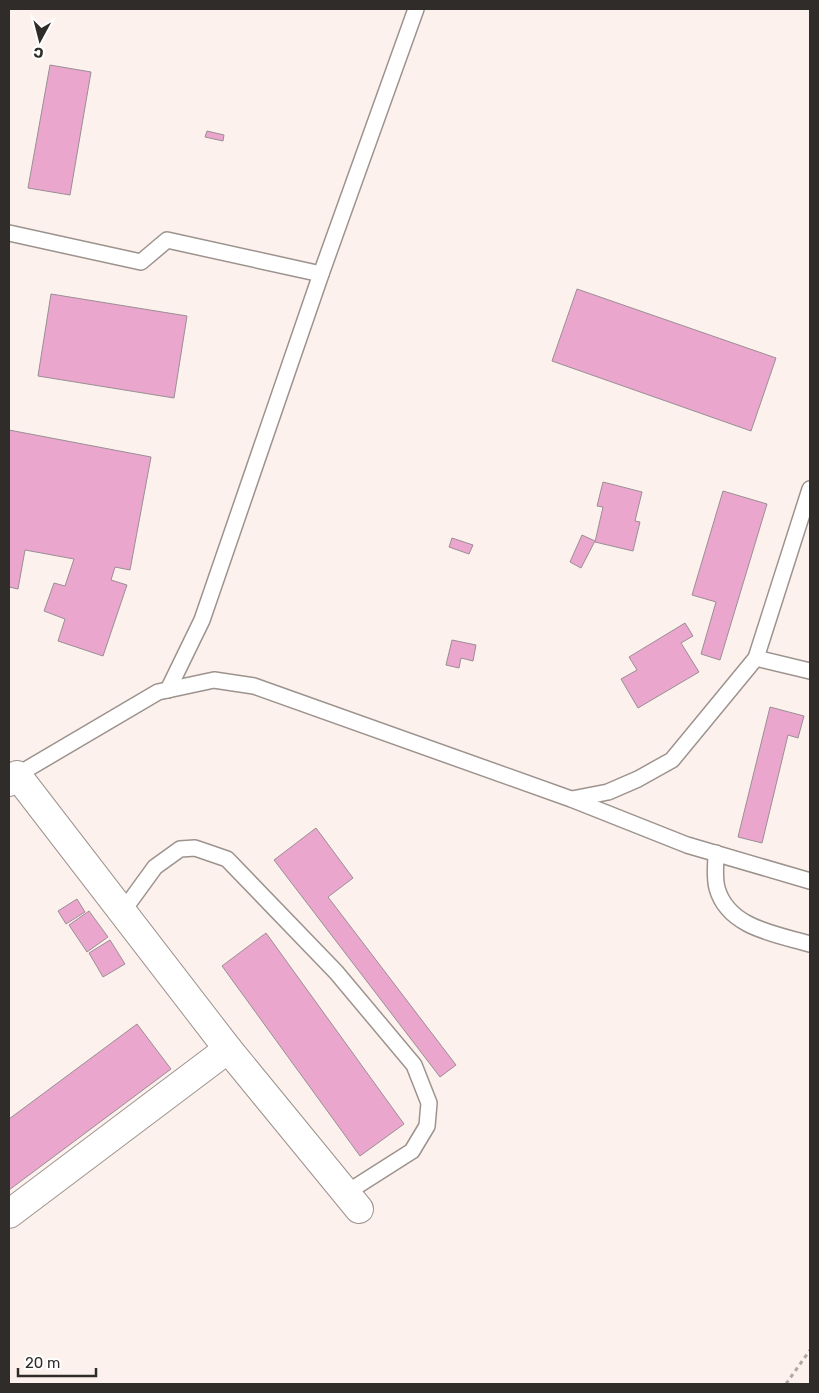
<svg xmlns="http://www.w3.org/2000/svg" width="819" height="1393" font-family="Rubik,sans-serif">
  <rect width="100%" height="100%" fill="#fcf1ec"/>
  <g fill="#eba6cd" stroke="#998f94">
    <polygon points="50,65 91,72 70,195 28,188"/>
    <polygon points="207,131 224,135 223,141 205,137"/>
    <polygon points="577,289 776,358 751,431 552,361"/>
    <polygon points="51,294 187,316 174,398 38,376"/>
    <polygon points="9,430 151,457 130,570 115,567 111,580 127,585 103,656 58,641 65,619 44,611 54,583 65,586 74,559 25,550 18,589 9,587"/>
    <polygon points="603,482 642,492 635,521 640,522 633,551 595,542 603,507 597,506"/>
    <polygon points="723,491 767,504 720,660 701,654 716,602 692,595"/>
    <polygon points="582,535 595,541 581,568 570,562"/>
    <polygon points="452,538 473,545 469,554 449,547"/>
    <polygon points="685,623 693,636 681,643 699,672 638,708 621,679 637,670 629,657"/>
    <polygon points="452,640 476,645 473,661 461,658 459,668 446,665"/>
    <polygon points="770,707 804,716 798,738 788,735 762,843 738,837"/>
    <polygon points="316,828 353,878 328,897 456,1065 440,1077 274,860"/>
    <polygon points="77,899 85,912 66,924 58,911"/>
    <polygon points="89,911 108,937 87,952 69,925"/>
    <polygon points="266,933 404,1124 360,1156 222,966"/>
    <polygon points="110,940 125,964 103,977 89,953"/>
    <polygon points="137,1024 171,1069 9,1190 9,1119"/>
  </g>
  <g fill="none" stroke-linecap="round" stroke-linejoin="round">
    <defs>
      <g id="service">
        <polyline points="9,233 141,262 167,240 321,274"/>
        <polyline points="756,658 810,489"/>
        <polyline points="168,690 202,620 321,274 416,9"/>
        <polyline points="17,775 158,692 214,680 254,686 571,799 687,845 810,881"/>
        <polyline points="572,799 608,792 638,779 672,760 756,658 810,671"/>
        <path d="M716,853C716,864 714,877 717,888C728,928 776,934 810,944"/>
        <polyline points="123,911 155,867 180,849 195,848 227,859 336,972 414,1065 429,1103 427,1126 412,1151 346,1193"/>
      </g>
      <g id="minor">
        <polyline points="9,782 17,775 228,1049 359,1209"/>
        <polyline points="9,1214 228,1049"/>
      </g>
    </defs>
    <use href="#service" stroke="#9d938e" stroke-width="18"/>
    <use href="#minor" stroke="#9d938e" stroke-width="30"/>
    <polyline stroke="#b0a7a4" stroke-width="3" stroke-dasharray="4 4" stroke-linecap="butt" points="786,1384 810,1350"/>
    <use href="#service" stroke="#fff" stroke-width="15"/>
    <use href="#minor" stroke="#fff" stroke-width="28"/>
  </g>
  <rect width="819" height="1393" fill="none" stroke="#302c2a" stroke-width="20"/>
  <g transform="translate(40 40) rotate(187)" stroke="#ffffff" stroke-width="4" paint-order="stroke">
  <path d="M0-4L9 19L0 12L-9 19Z" fill="#302c2a"/>
  <text y="-8" font-size="14" font-weight="bold" text-anchor="middle" fill="#302c2a">С</text>
  </g>
  <path d="M18 1368v8h78v-8" fill="none" stroke="#302c2a" stroke-width="2.5"/>
  <text x="25" y="1368" font-size="15" fill="#302c2a" stroke="#ffffff" stroke-width="4" paint-order="stroke">20 m</text>
</svg>
